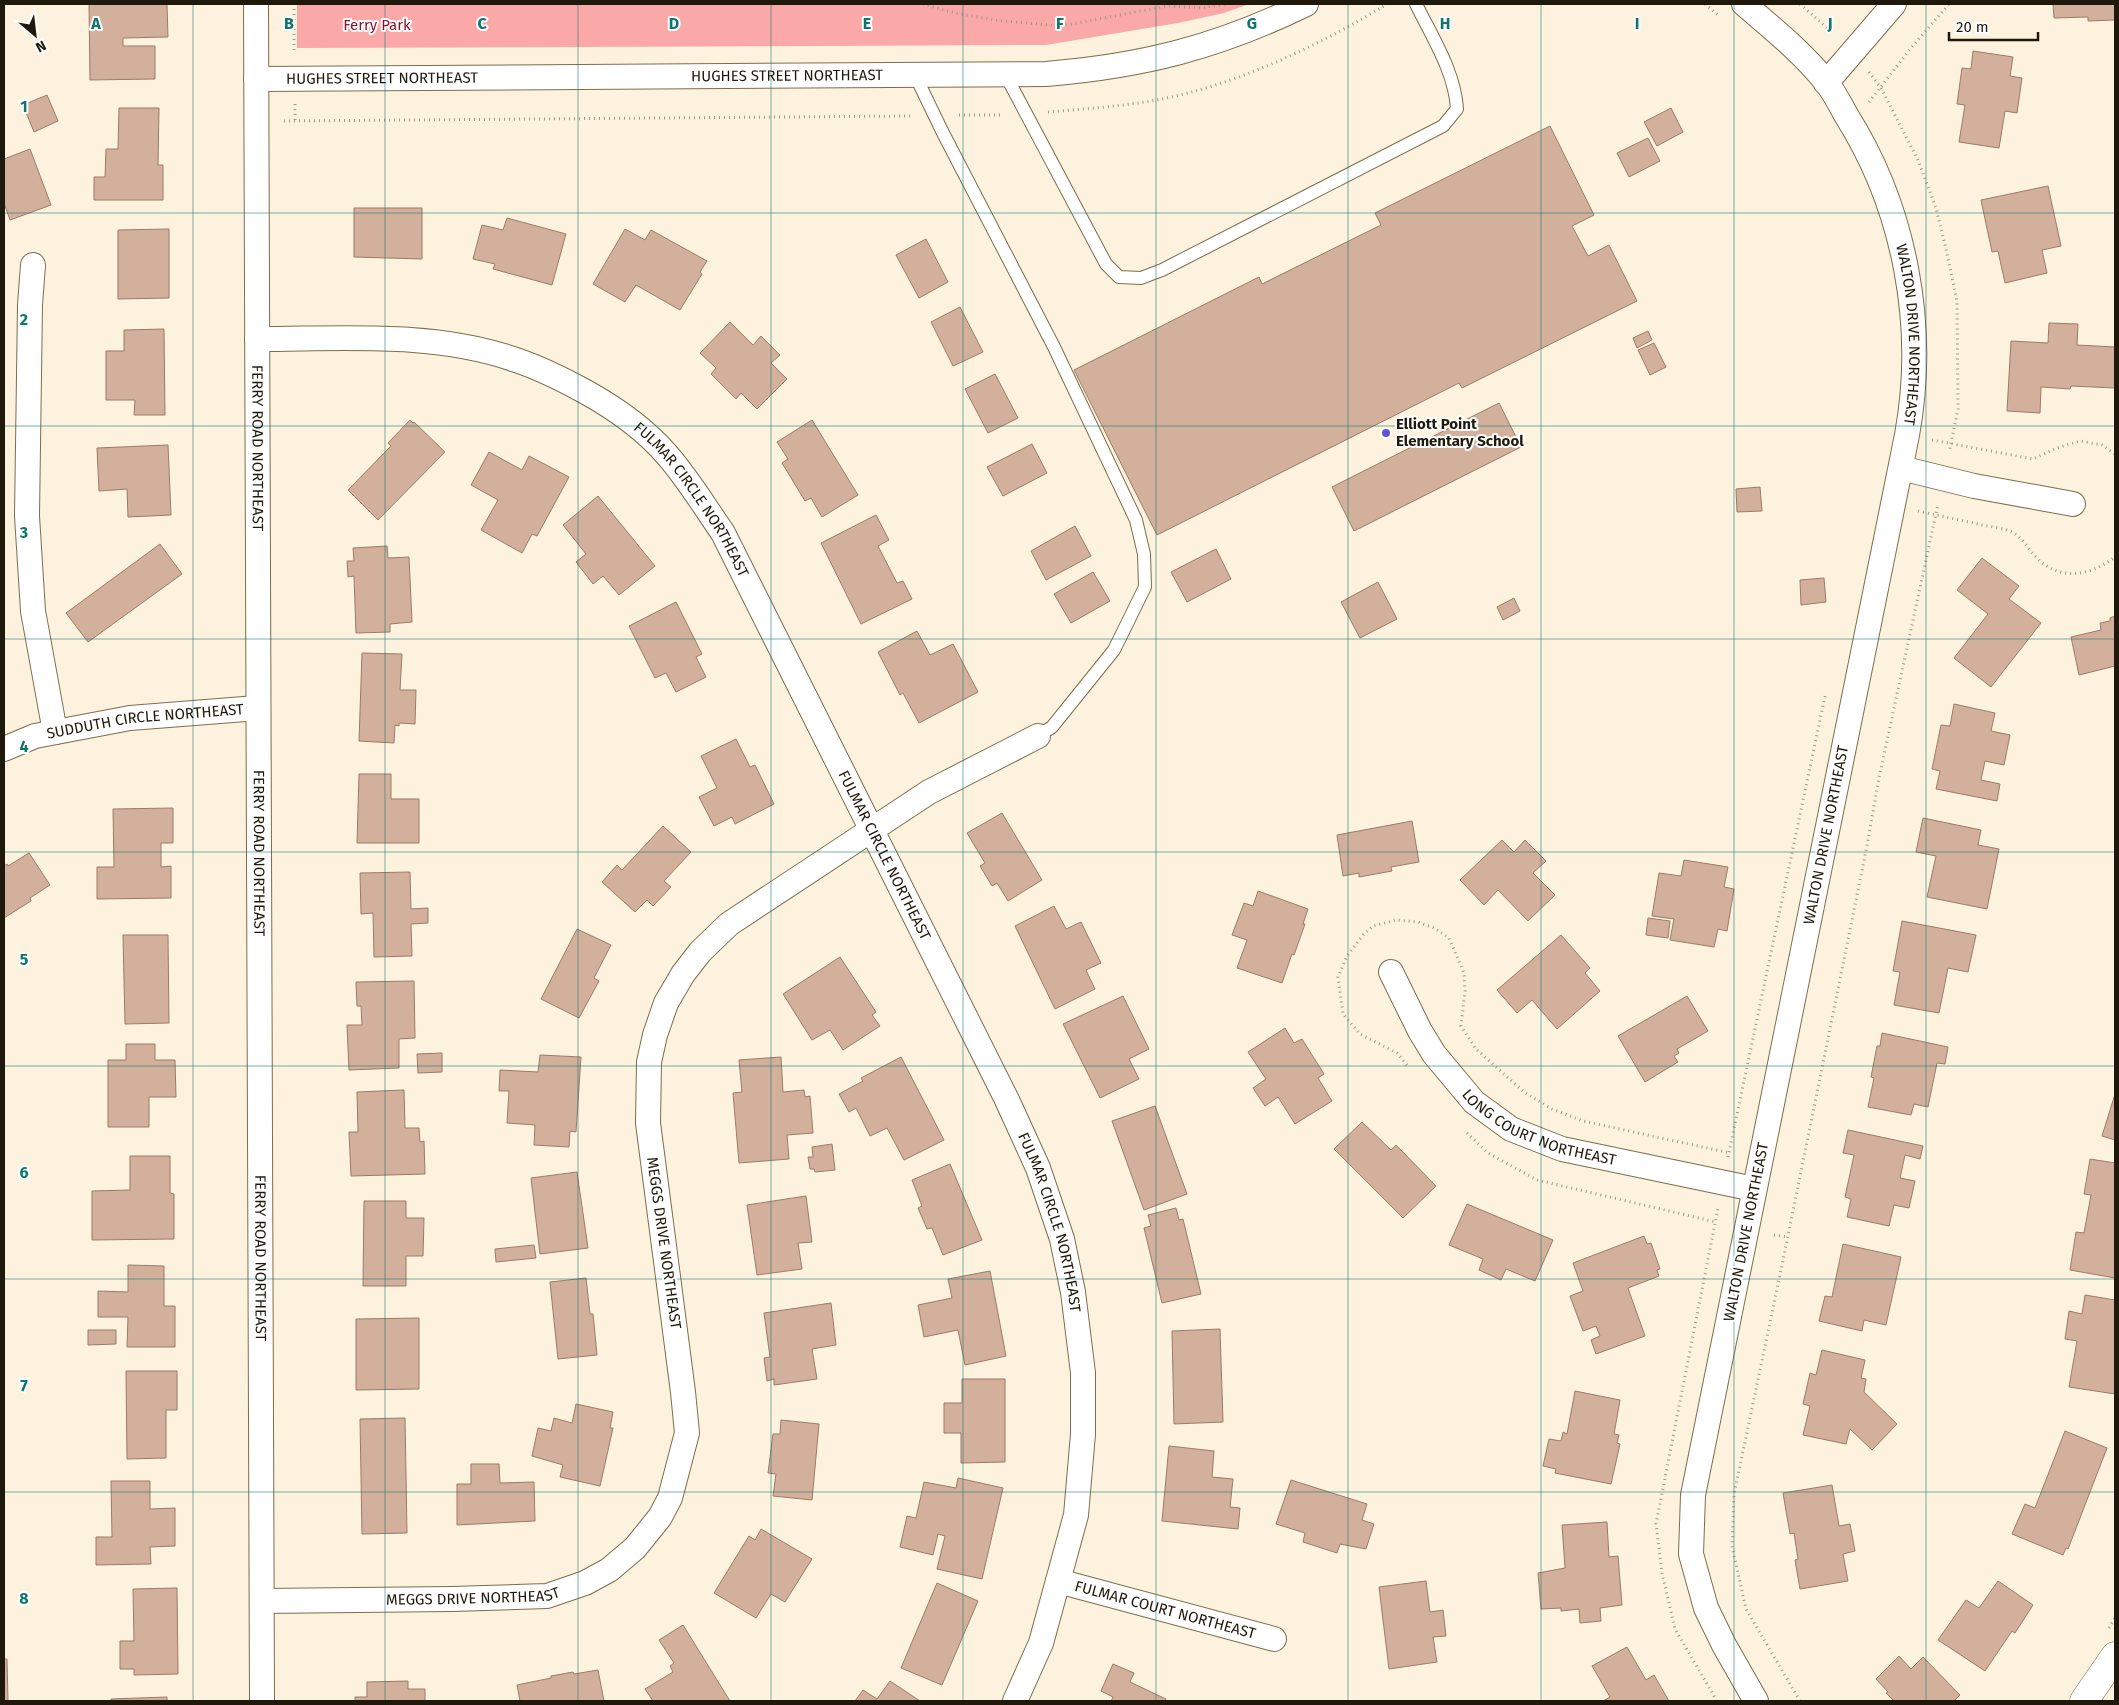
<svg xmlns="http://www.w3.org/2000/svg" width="2119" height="1705" font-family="'Fira Sans',sans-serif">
  <rect width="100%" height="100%" fill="#fcf2dd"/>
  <polygon fill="#fba8a8" points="297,4 1249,4 1224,13 1178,23 1046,45 297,48"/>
  <g fill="#d3b09c" stroke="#9c7b68">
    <polygon points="89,4 167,4 168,37 123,38 123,46 155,46 155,79 90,80"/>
    <polygon points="2053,4 2115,4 2115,20 2088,21 2088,17 2054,18"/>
    <polygon points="1973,51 2013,57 2010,76 2022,78 2017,113 2005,111 1999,148 1959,142 1965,105 1957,104 1962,68 1971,69"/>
    <polygon points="47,95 58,121 34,132 23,105"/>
    <polygon points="119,108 159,108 158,165 163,165 163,200 94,200 94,177 105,177 106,149 118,149"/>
    <polygon points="1671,108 1683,132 1657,146 1644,122"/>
    <polygon points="1550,126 1594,215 1572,226 1588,256 1609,245 1637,301 1462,388 1459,383 1157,535 1074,370 1259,277 1262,284 1381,225 1375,213"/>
    <polygon points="1648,138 1660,161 1629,177 1617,153"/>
    <polygon points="30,149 51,205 10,220 4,203 4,159"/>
    <polygon points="2048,186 2061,246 2042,250 2047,273 2005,283 1998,251 1992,252 1981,200"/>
    <polygon points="354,208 422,208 422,259 354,257"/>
    <polygon points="507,218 566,234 552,285 493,269 495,264 473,259 482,225 503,230"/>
    <polygon points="169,229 169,298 118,299 118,230"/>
    <polygon points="625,229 645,240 651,230 707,261 700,272 702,274 680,310 636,285 625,302 593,284"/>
    <polygon points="926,239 948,282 919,298 896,255"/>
    <polygon points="960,307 983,352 953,366 931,322"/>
    <polygon points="730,322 753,345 761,336 780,355 771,363 787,379 757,409 741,393 736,399 711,374 716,368 700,353"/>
    <polygon points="2049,323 2078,324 2077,345 2115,347 2115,388 2071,386 2070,389 2041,387 2040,413 2007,411 2011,341 2048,343"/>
    <polygon points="164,329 165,415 134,415 135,400 106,400 106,351 124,351 124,330"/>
    <polygon points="1648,331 1652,340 1637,348 1633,338"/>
    <polygon points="1654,343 1666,367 1650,375 1638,350"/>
    <polygon points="995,374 1018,418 988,433 965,389"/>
    <polygon points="1499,403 1521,447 1354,531 1332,487"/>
    <polygon points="410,420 413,423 414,422 445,452 378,520 348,490 391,446 388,443"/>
    <polygon points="812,420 858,495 822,517 811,498 805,501 782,463 788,459 777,442"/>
    <polygon points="1032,444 1047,473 1003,496 987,467"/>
    <polygon points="168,445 171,515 128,517 127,489 99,491 97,448"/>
    <polygon points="489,452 522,470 529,456 569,477 537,536 532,534 522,553 481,530 498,500 471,485"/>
    <polygon points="1760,487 1762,511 1737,512 1736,489"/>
    <polygon points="598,496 655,566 619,595 603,576 593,584 576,562 586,554 563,525"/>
    <polygon points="876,515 889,540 878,546 897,583 903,581 912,599 861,624 821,543"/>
    <polygon points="1075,526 1091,556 1046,580 1031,551"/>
    <polygon points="160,544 182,574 88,642 66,613"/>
    <polygon points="387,546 388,558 409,557 412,622 390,624 390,632 356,633 354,576 348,577 347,561 354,561 353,548"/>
    <polygon points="1216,549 1231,579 1187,602 1171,572"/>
    <polygon points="1982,558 2019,586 2009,599 2041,623 1991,687 1954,658 1988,614 1957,590"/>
    <polygon points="1093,572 1110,601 1071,623 1054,594"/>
    <polygon points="1824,578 1826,602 1801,605 1800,580"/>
    <polygon points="1378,582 1397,619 1360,638 1341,602"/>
    <polygon points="1514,598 1520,611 1503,620 1497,607"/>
    <polygon points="676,602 702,654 696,657 706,677 676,692 666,673 655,678 629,626"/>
    <polygon points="2115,616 2115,666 2079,675 2071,637 2101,630 2100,623 2110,621 2110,618"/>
    <polygon points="917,631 930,655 953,644 978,692 919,723 903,693 900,695 878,652"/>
    <polygon points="362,653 402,654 400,690 416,690 415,724 399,723 399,726 395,725 394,743 359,741"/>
    <polygon points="1954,704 1995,713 1991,731 2010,735 2004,765 1985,761 1981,780 2000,784 1997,801 1936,789 1940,771 1932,769 1941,725 1950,726"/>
    <polygon points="736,739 750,767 755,765 774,804 735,824 732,817 714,826 699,797 717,788 701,756"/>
    <polygon points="359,774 391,774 391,799 419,799 419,843 357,843"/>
    <polygon points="173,808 173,843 161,843 161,867 171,866 171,898 97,899 97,867 114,867 113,809"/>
    <polygon points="1002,813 1042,880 1008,901 997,883 992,886 980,866 985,863 967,833"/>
    <polygon points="1923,818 1981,830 1978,845 1999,849 1987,909 1927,897 1936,856 1916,852"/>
    <polygon points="1412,821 1419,862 1391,867 1392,871 1359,877 1359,873 1343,876 1337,835"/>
    <polygon points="663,826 691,852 664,881 671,887 653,906 647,900 635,912 602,882 617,865 622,870"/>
    <polygon points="1502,840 1514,852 1525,840 1546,861 1533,873 1555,895 1528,921 1498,890 1484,905 1460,880"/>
    <polygon points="29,853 50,885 30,898 31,901 4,918 4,866 7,864 8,866"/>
    <polygon points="1684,860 1728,867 1724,887 1734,889 1727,931 1718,929 1714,947 1670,940 1674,919 1652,916 1659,873 1681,876"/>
    <polygon points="410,872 411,909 428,908 428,923 411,924 412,956 374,957 373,913 361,914 360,873"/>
    <polygon points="1258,891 1308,909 1303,924 1305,924 1294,955 1292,954 1282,983 1237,968 1247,940 1232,935 1244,903 1253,906"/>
    <polygon points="1054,906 1066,929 1081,922 1101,963 1086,970 1095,989 1055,1009 1015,926"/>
    <polygon points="1648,918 1670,921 1668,938 1646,935"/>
    <polygon points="1902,921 1976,935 1968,972 1948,968 1939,1013 1894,1005 1900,972 1893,971"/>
    <polygon points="577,929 611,945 594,978 599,981 579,1018 541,999"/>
    <polygon points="123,935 168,935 169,1023 125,1024"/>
    <polygon points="1561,935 1590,968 1585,973 1600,991 1557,1029 1532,1000 1517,1013 1497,990"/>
    <polygon points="840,957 876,1012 872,1015 880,1026 843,1050 830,1030 812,1040 783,994"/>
    <polygon points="414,981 415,1038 399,1039 399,1068 349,1070 347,1025 362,1025 361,1006 357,1006 356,982"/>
    <polygon points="1123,996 1149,1049 1129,1059 1139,1079 1100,1098 1063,1024"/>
    <polygon points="1687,996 1708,1031 1677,1049 1679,1053 1674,1056 1678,1062 1645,1082 1618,1036"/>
    <polygon points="1285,1028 1294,1043 1302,1039 1324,1074 1318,1078 1332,1101 1295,1124 1278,1097 1265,1106 1253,1088 1266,1079 1248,1052"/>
    <polygon points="1882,1033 1948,1047 1945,1064 1937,1063 1928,1107 1914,1104 1911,1115 1868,1107 1874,1078 1871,1077 1877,1046 1880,1046"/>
    <polygon points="126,1044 155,1044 155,1060 175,1060 176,1097 149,1097 149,1127 108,1127 108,1060 126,1060"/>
    <polygon points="442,1053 442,1072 418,1073 417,1054"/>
    <polygon points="540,1055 581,1057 576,1132 570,1131 569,1147 534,1145 535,1125 507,1123 509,1091 499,1091 500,1070 538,1072"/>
    <polygon points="781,1057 783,1092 804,1090 805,1097 810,1096 813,1133 787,1135 789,1159 739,1163 733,1093 742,1092 739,1060"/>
    <polygon points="901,1057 944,1140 904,1160 887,1128 870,1136 856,1108 849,1112 839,1094 863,1081 861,1078"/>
    <polygon points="404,1090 405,1128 419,1128 420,1142 424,1141 425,1174 351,1176 349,1132 358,1132 357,1092"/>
    <polygon points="2115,1094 2115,1140 2102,1136"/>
    <polygon points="1155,1106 1187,1194 1144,1210 1112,1121"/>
    <polygon points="1362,1122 1391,1150 1396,1145 1436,1186 1403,1218 1334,1149"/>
    <polygon points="1848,1130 1923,1146 1920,1159 1905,1155 1900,1178 1915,1181 1909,1208 1894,1205 1889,1226 1847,1217 1851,1199 1845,1197 1854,1155 1843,1153"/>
    <polygon points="832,1144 835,1170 815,1172 814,1169 810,1169 808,1157 813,1157 812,1147"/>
    <polygon points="130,1156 170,1156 170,1193 174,1194 174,1239 92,1240 92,1191 130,1190"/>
    <polygon points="2090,1159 2115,1163 2115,1278 2070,1270 2076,1232 2084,1233 2091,1195 2084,1194"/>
    <polygon points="950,1164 982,1240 943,1255 932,1228 927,1229 918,1208 922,1206 912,1180"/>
    <polygon points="577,1172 588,1248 540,1254 531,1178"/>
    <polygon points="806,1196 812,1242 798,1243 802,1269 757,1275 747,1205"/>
    <polygon points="364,1201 406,1201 406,1218 424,1218 423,1256 406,1256 406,1286 363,1286"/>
    <polygon points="1467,1204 1553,1240 1535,1281 1506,1269 1501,1280 1479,1270 1483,1259 1449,1245"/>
    <polygon points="1176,1208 1179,1220 1183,1219 1201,1294 1162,1303 1144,1228 1151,1226 1148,1215"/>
    <polygon points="1644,1236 1647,1244 1651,1243 1660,1269 1657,1270 1659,1276 1628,1288 1645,1336 1596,1354 1591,1340 1600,1336 1596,1326 1583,1331 1570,1296 1583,1291 1573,1263"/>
    <polygon points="1843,1244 1901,1257 1886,1325 1864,1320 1862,1331 1819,1321 1825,1296 1832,1297"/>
    <polygon points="534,1245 536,1258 496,1262 495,1249"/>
    <polygon points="128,1265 164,1266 164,1306 175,1306 175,1347 127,1347 128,1317 98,1317 98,1291 128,1292"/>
    <polygon points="990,1271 1006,1356 965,1365 958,1330 924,1337 918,1305 952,1298 948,1279"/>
    <polygon points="586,1278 590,1314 593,1314 597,1355 558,1359 550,1282"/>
    <polygon points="2085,1295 2115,1300 2115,1394 2069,1387 2077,1341 2065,1339 2069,1311 2082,1314"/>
    <polygon points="831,1303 836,1345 812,1349 817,1379 774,1385 774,1379 767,1381 764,1358 770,1357 764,1313"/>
    <polygon points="419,1318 419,1389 356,1390 356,1319"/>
    <polygon points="1220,1329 1223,1422 1174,1424 1172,1331"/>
    <polygon points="88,1330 116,1330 116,1344 88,1345"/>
    <polygon points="1822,1350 1865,1360 1861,1378 1866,1379 1864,1392 1897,1424 1872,1450 1850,1429 1846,1444 1803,1435 1810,1406 1803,1404 1810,1373 1816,1375"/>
    <polygon points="126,1371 177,1371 177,1410 166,1410 166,1458 127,1459"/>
    <polygon points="962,1379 1005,1379 1005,1462 961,1463 961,1433 944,1433 944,1403 962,1403"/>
    <polygon points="1575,1391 1620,1400 1614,1434 1619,1435 1617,1443 1620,1444 1611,1484 1555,1473 1556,1469 1543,1466 1549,1439 1561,1441 1563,1432 1567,1434"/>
    <polygon points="576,1404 613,1412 610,1428 613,1428 600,1486 560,1477 563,1465 532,1456 538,1428 551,1431 554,1418 572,1423"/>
    <polygon points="405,1418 407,1533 362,1534 360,1419"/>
    <polygon points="781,1420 819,1424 812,1500 773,1496 776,1474 768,1473 773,1434 780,1434"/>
    <polygon points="2065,1431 2107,1448 2068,1549 2066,1548 2063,1555 2012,1534 2025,1504 2035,1508"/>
    <polygon points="1169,1446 1214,1451 1212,1477 1233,1479 1230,1507 1240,1508 1238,1529 1162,1521"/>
    <polygon points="471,1464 499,1464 500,1483 534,1482 535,1521 457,1525 457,1484 471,1484"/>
    <polygon points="958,1478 1003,1488 982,1579 937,1569 945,1536 938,1534 933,1555 900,1547 907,1516 916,1518 924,1482 956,1488"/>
    <polygon points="1291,1480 1367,1504 1362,1520 1374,1524 1366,1549 1340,1544 1337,1553 1303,1542 1305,1533 1276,1524"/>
    <polygon points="111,1481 150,1481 150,1509 175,1508 175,1546 150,1547 151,1564 96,1565 96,1537 112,1537"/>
    <polygon points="1832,1485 1839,1526 1850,1524 1855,1551 1843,1554 1848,1581 1800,1589 1795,1560 1798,1559 1794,1533 1790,1534 1783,1493"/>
    <polygon points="1607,1522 1609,1557 1618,1556 1622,1605 1600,1608 1601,1621 1580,1623 1579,1609 1561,1611 1561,1608 1541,1609 1538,1573 1565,1568 1562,1525"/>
    <polygon points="761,1529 812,1559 785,1602 771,1594 756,1618 714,1593 749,1536 755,1540"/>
    <polygon points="1426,1581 1430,1612 1443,1610 1446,1636 1433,1637 1437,1662 1389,1669 1379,1587"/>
    <polygon points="1998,1581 2033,1605 2015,1633 2012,1631 1985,1671 1938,1640 1966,1600 1979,1608"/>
    <polygon points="937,1583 978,1601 942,1685 901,1668"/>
    <polygon points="177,1588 178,1674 134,1675 134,1669 120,1669 120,1641 134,1641 133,1589"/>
    <polygon points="683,1625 730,1701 653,1701 645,1689 673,1672 670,1666 674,1663 659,1640"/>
    <polygon points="1627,1647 1646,1680 1654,1675 1669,1701 1603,1701 1610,1697 1592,1666"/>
    <polygon points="1899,1656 1911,1669 1923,1657 1960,1695 1954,1701 1894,1701 1886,1693 1888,1692 1876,1679"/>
    <polygon points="4,1659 7,1659 8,1701 4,1701"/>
    <polygon points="1113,1664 1134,1673 1130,1682 1166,1699 1165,1701 1111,1701 1113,1697 1101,1691"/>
    <polygon points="598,1670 604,1701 520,1701 517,1685 551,1678 551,1676 573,1672 574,1674"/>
    <polygon points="408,1681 408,1689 425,1689 425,1701 355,1701 355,1697 367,1697 367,1682"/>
    <polygon points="890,1681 920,1701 855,1701 863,1690 877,1699"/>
    <polygon points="167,1697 167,1701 111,1701 111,1699"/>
  </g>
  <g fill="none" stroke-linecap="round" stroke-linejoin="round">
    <defs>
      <g id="lane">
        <path d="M1005,74L1106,264L1119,277L1141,278L1162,270L1443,126L1457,109C1455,72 1432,37 1416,4"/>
        <polyline points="915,75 942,131 1054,347 1136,520 1144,554 1145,587 1114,650 1052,727 1038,736"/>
      </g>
      <g id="street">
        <path id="s1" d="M256,4L262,1701"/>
        <path id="s2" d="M1744,4C1772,28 1803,53 1826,82C1834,92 1840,104 1846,115C1905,208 1927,326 1907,435L1693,1495L1691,1554L1706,1608L1724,1645L1756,1701"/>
        <path id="s3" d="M256,79L1046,74C1143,66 1218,47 1306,4"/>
        <polyline points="1826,83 1894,4"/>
        <polyline points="33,265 30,305 27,516 33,611 55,732"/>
        <path id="s4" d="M257,339C342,339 434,331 516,360C540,368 562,379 584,391C615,408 645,429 668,456C688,479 705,507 723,533L1007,1100L1038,1168L1062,1239L1073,1292L1083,1373V1434L1076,1515L1041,1643L1015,1701"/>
        <polyline points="1901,468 1974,486 2073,504"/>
        <path id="s5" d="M4,749L35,736L130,718L258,708"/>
        <path id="s6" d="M1391,972L1420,1031L1434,1054L1474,1102L1511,1129L1562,1149L1754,1189"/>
        <path id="s7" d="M1058,1581L1274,1639"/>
        <path id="s8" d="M262,1601L452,1599L547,1596L585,1583L609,1570L635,1548L660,1517L670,1498L687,1433L683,1392L648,1123L649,1062L655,1035L666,1003L683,974L700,952L729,924L929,792L1038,736"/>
      </g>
      <polyline id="secondary" points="2084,1701 2115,1656"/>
    </defs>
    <use href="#lane" stroke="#7d6d4d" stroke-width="14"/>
    <use href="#street" stroke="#7d6d4d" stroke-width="26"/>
    <use href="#secondary" stroke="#7d6d4d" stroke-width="29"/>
    <g stroke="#a19887" stroke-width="3" stroke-dasharray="1 4" stroke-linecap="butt">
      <polyline points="294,4 294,53"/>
      <polyline points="923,4 954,13 1002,21 1061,26 1168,6 1201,8 1226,4"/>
      <polyline points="1705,4 1718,15"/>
      <polyline points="1800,4 1833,33"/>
      <polyline points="1869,72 1881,88 1918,160 1936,208 1946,249 1957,301 1958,409 1949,452"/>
      <polyline points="1869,102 1911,48 1949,4"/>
      <polyline points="295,104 295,121"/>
      <path d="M1048,112C1095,108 1143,105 1188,93C1254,76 1329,40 1387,4"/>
      <polyline points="959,115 1002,115"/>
      <polyline points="284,121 910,116"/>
      <polyline points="1932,440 2033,459 2057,448 2080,441 2102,445 2115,454"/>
      <path d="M1918,511C1940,516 1961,520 1982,525C1992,527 2004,528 2012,532C2023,538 2028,549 2036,557C2060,582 2090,576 2115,557"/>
      <polyline points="1407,1065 1397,1053 1360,1034 1343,1014 1338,977 1347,956 1363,935 1373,926 1396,920 1418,922 1434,928 1449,938 1464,973 1465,991 1461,1026 1476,1049 1524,1092 1552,1109 1583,1121 1730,1153"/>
      <polyline points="1467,1133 1488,1153 1537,1180 1716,1222"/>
      <polyline points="1728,1157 1825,696"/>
      <polyline points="1774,1235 1788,1237"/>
      <polyline points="2109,1628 2115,1618"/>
      <polyline points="1717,1701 1675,1629 1662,1573 1656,1524 1718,1208"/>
      <polyline points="1800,1701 1746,1609 1732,1546 1734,1494 1781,1270 1866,851 1879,778 1938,504"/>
    </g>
    <use href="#lane" stroke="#fff" stroke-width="12"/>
    <use href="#street" stroke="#fff" stroke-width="24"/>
    <use href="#secondary" stroke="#fff" stroke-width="28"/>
  </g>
  <path fill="none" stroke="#0f766e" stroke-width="1" stroke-opacity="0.55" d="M193,4V1701M385,4V1701M578,4V1701M771,4V1701M963,4V1701M1156,4V1701M1348,4V1701M1541,4V1701M1734,4V1701M1926,4V1701M4,213H2115M4,426H2115M4,639H2115M4,852H2115M4,1066H2115M4,1279H2115M4,1492H2115"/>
  <circle fill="#5f55cd" stroke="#fff" stroke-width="2" cx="1386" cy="433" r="5"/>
  <g text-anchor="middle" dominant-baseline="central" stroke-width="4" stroke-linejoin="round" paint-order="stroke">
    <g font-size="15" fill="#8e1027" stroke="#fff">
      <text x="377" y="25">Ferry Park</text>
    </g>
    <g font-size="15" fill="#1f190c" stroke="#fff">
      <text stroke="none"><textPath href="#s3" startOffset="531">HUGHES STREET NORTHEAST</textPath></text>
      <text stroke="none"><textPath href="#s3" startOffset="126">HUGHES STREET NORTHEAST</textPath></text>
      <text stroke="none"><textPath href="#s2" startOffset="384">WALTON DRIVE NORTHEAST</textPath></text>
      <text stroke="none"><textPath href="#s1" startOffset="444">FERRY ROAD NORTHEAST</textPath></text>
      <text stroke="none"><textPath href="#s4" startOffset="492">FULMAR CIRCLE NORTHEAST</textPath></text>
      <text stroke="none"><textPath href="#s5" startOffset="145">SUDDUTH CIRCLE NORTHEAST</textPath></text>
      <text transform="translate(1826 835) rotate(-79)">WALTON DRIVE NORTHEAST</text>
      <text stroke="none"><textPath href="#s1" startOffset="849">FERRY ROAD NORTHEAST</textPath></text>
      <text stroke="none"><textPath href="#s4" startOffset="898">FULMAR CIRCLE NORTHEAST</textPath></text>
      <text stroke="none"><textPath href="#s6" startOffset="226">LONG COURT NORTHEAST</textPath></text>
      <text stroke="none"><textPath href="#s4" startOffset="1302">FULMAR CIRCLE NORTHEAST</textPath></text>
      <text transform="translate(1746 1232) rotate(-79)">WALTON DRIVE NORTHEAST</text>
      <text transform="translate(664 1243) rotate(82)">MEGGS DRIVE NORTHEAST</text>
      <text stroke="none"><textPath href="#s1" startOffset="1254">FERRY ROAD NORTHEAST</textPath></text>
      <text stroke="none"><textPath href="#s8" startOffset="211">MEGGS DRIVE NORTHEAST</textPath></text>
      <text stroke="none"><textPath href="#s7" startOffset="111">FULMAR COURT NORTHEAST</textPath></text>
    </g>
    <g font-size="15" font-weight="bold" fill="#1f190c" stroke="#fff" text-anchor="start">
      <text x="1396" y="424">Elliott Point<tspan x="1396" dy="17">Elementary School</tspan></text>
    </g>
  </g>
  <g font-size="16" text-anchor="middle" font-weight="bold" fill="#0f766e" stroke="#fff" stroke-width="4" stroke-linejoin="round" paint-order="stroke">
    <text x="96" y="29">A</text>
    <text x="289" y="29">B</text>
    <text x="482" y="29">C</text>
    <text x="674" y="29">D</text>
    <text x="867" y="29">E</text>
    <text x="1060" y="29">F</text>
    <text x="1252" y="29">G</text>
    <text x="1445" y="29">H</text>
    <text x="1637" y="29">I</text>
    <text x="1830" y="29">J</text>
    <text x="24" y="112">1</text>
    <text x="24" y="325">2</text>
    <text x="24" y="538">3</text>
    <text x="24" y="752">4</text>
    <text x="24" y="965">5</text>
    <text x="24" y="1178">6</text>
    <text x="24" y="1391">7</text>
    <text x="24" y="1604">8</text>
  </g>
  <rect width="2119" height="1705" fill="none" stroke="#1f190c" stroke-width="10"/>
  <g transform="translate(35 35) rotate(152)" stroke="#ffffff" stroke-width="4" paint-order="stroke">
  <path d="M0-4L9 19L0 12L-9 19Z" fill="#1f190c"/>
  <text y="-8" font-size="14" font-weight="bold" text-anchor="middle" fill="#1f190c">N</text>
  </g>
  <path d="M1949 32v8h89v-8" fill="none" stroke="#1f190c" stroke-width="2.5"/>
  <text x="1956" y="32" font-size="15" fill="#1f190c" stroke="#ffffff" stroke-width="4" paint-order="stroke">20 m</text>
</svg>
